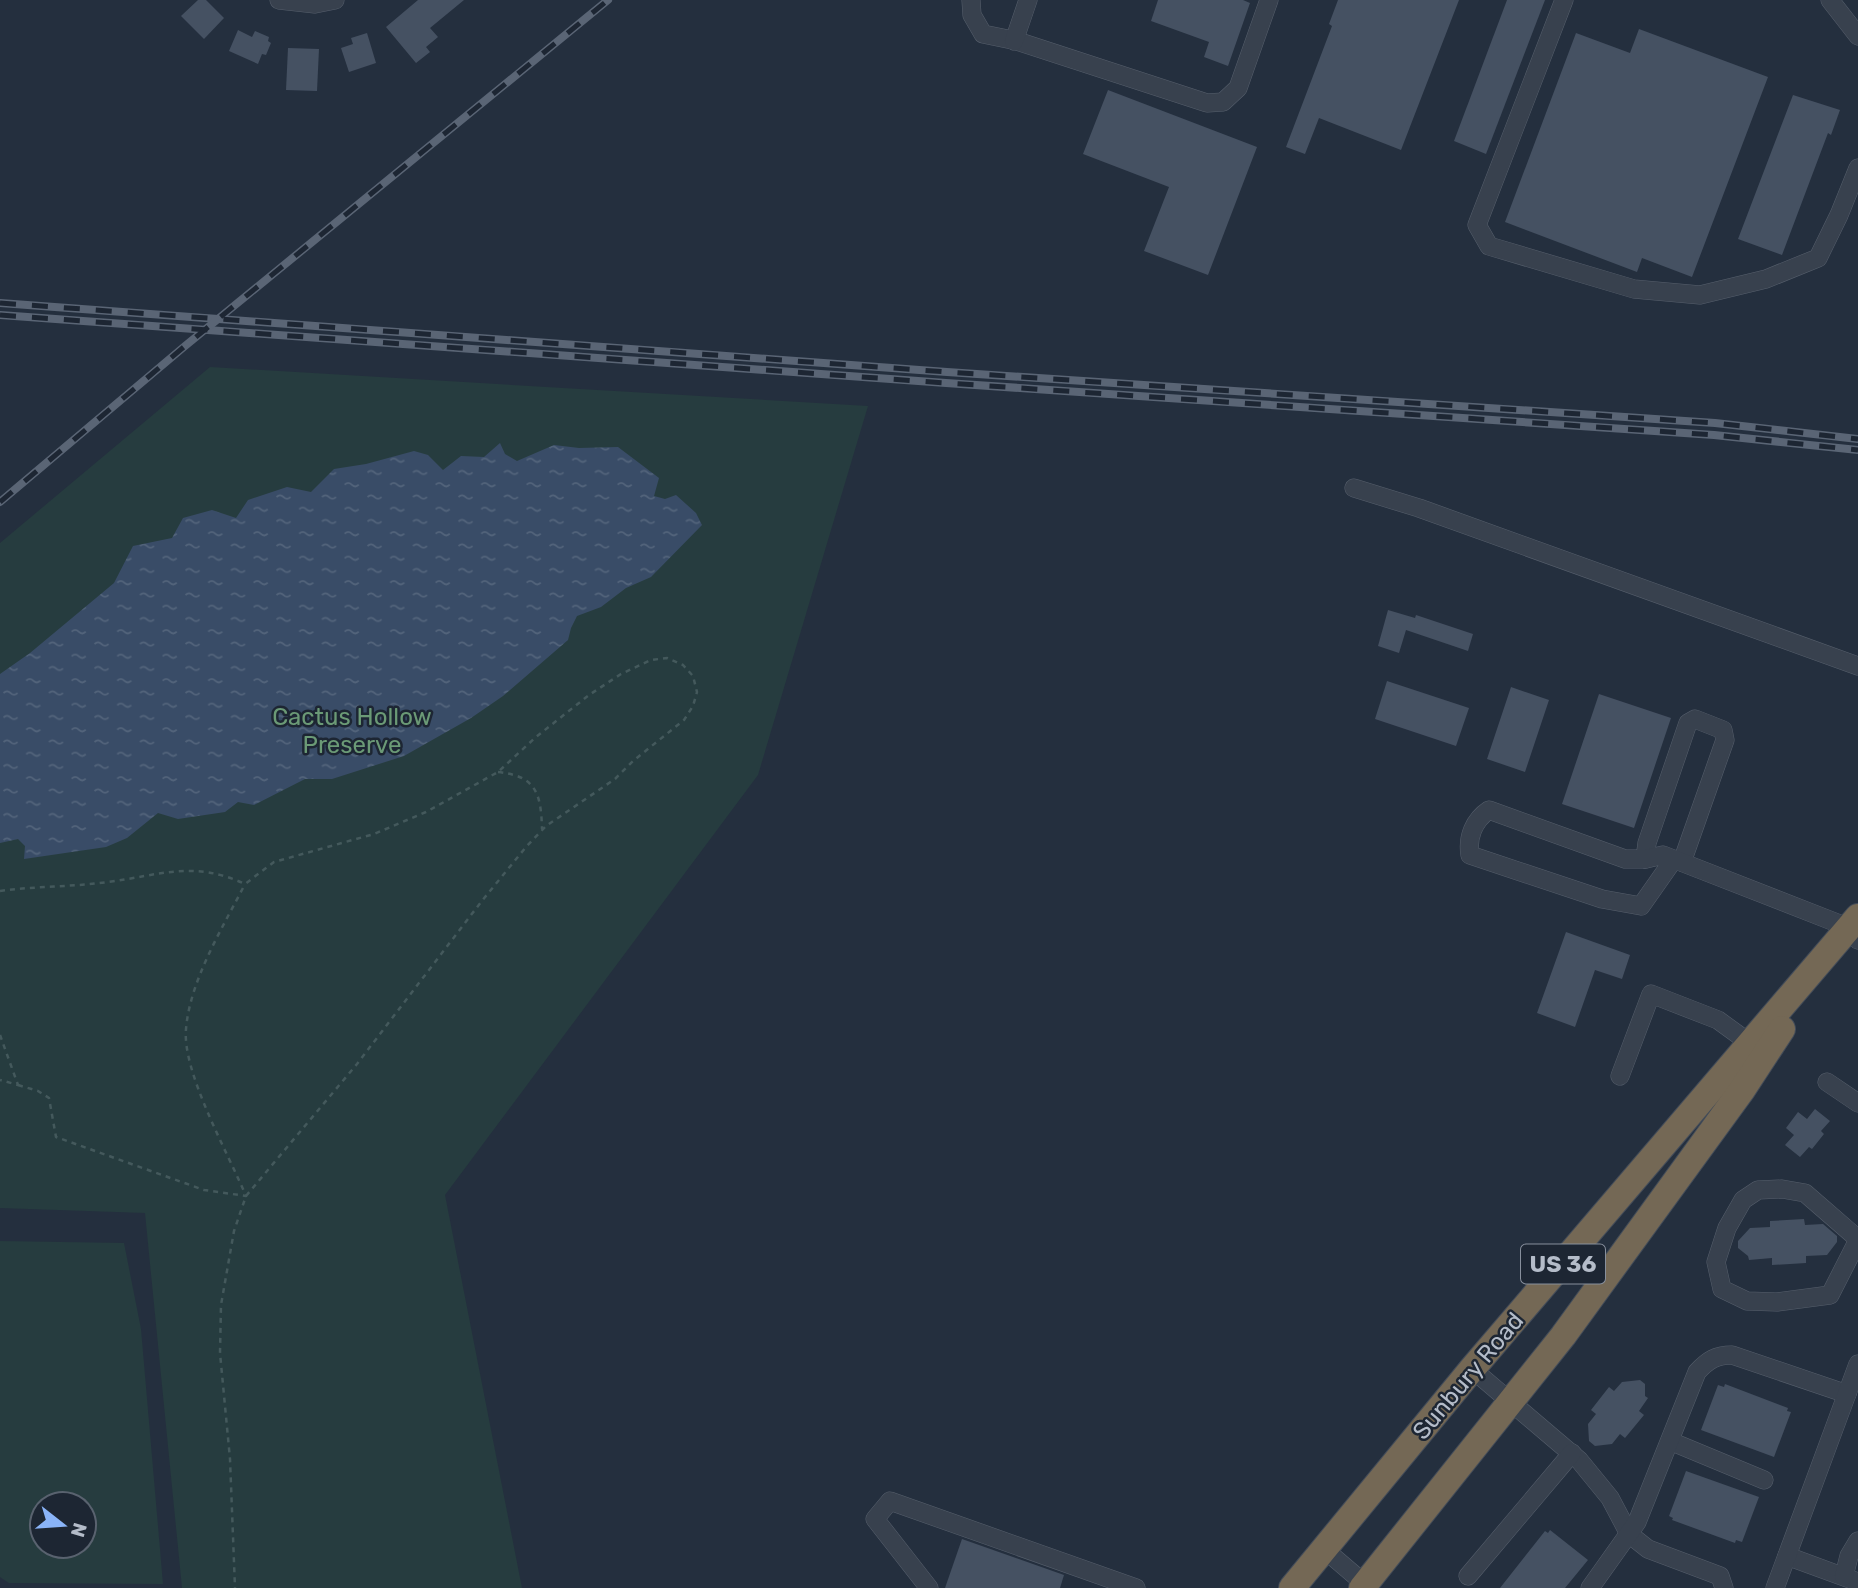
<svg xmlns="http://www.w3.org/2000/svg" width="1858" height="1588" font-family="Rubik,sans-serif">
  <defs>
    <pattern id="water-ripples" width="26" height="14" patternUnits="userSpaceOnUse" patternTransform="scale(1.75)"><rect width="26" height="14" fill="#394c67"/><path d="M2 4q2-2 4 0t4 0M15 11q2-2 4 0t4 0" fill="none" stroke="#53647b"/></pattern>
  </defs>
  <rect width="100%" height="100%" fill="#242f3e"/>
  <g fill="#263c3f" fill-rule="evenodd">
    <polygon points="210,367 868,406 758,775 445,1195 522,1588 182,1588 145,1213 0,1208 0,543"/>
    <path d="M0,1241L124,1243L141,1329L163,1584L9,1583L0,1577ZM84,1504V1546H42V1504Z"/>
  </g>
  <polygon fill="url(#water-ripples)" points="500,443 505,454 517,461 554,445 579,448 618,447 659,478 654,496 665,499 676,495 696,513 702,525 651,577 626,588 601,607 577,616 571,628 568,640 503,696 471,718 404,756 332,779 305,779 254,805 238,802 225,812 178,819 158,813 127,838 106,847 24,859 25,846 18,839 0,843 0,674 30,653 114,583 133,546 172,538 183,518 212,510 236,518 248,500 287,487 311,492 334,469 366,464 414,451 428,455 443,470 461,456 484,457"/>
  <g fill="#455162">
    <polygon points="198,0 206,0 224,18 204,39 181,16"/>
    <polygon points="418,0 464,0 430,28 438,37 426,47 430,52 416,63 386,27"/>
    <polygon points="1158,0 1243,0 1250,3 1228,66 1204,57 1209,42 1151,21"/>
    <polygon points="1338,0 1459,0 1401,150 1319,118 1305,154 1286,147 1332,26 1329,24"/>
    <polygon points="1507,0 1545,0 1486,154 1454,141"/>
    <polygon points="1639,29 1768,77 1692,277 1642,258 1637,272 1505,222 1576,33 1630,53"/>
    <polygon points="238,30 252,37 255,31 269,37 268,41 271,43 266,55 262,54 258,64 229,51"/>
    <polygon points="367,33 376,63 349,72 341,48 353,44 351,38"/>
    <polygon points="288,48 319,49 317,91 286,90"/>
    <polygon points="1108,90 1257,147 1208,275 1144,251 1169,187 1083,154"/>
    <polygon points="1793,95 1840,110 1831,135 1828,133 1782,255 1738,239"/>
    <polygon points="1388,610 1415,618 1416,615 1473,634 1468,651 1406,630 1399,653 1378,646"/>
    <polygon points="1387,681 1469,708 1456,746 1375,719"/>
    <polygon points="1511,687 1549,700 1525,772 1487,759"/>
    <polygon points="1599,694 1671,718 1634,828 1562,804"/>
    <polygon points="1566,932 1630,955 1622,979 1595,970 1575,1027 1537,1013"/>
    <polygon points="1815,1109 1830,1121 1821,1131 1824,1134 1812,1149 1809,1147 1800,1157 1785,1145 1794,1135 1786,1128 1798,1112 1807,1119"/>
    <polygon points="1804,1219 1805,1225 1823,1224 1837,1236 1837,1242 1827,1255 1806,1256 1806,1263 1772,1265 1772,1258 1749,1260 1748,1256 1738,1248 1738,1241 1750,1228 1770,1227 1770,1221"/>
    <polygon points="1640,1380 1645,1384 1645,1396 1648,1398 1639,1411 1644,1415 1625,1438 1620,1434 1612,1444 1595,1446 1589,1441 1588,1424 1596,1414 1591,1410 1609,1387 1614,1391 1622,1382"/>
    <polygon points="1725,1384 1788,1408 1787,1411 1791,1412 1774,1457 1701,1430 1718,1385 1724,1387"/>
    <polygon points="1686,1471 1759,1497 1742,1542 1736,1540 1735,1543 1672,1520 1673,1518 1669,1516"/>
    <polygon points="1550,1530 1588,1560 1565,1588 1500,1588 1545,1531 1548,1533"/>
    <polygon points="962,1539 1064,1575 1060,1588 945,1588"/>
  </g>
  <g fill="none" stroke-linecap="round" stroke-linejoin="round">
    <defs>
      <g id="minor">
        <polyline points="279,0 315,4 335,0"/>
        <polyline points="971,0 972,15 983,34 1017,41 1207,103 1223,102 1238,88 1269,0"/>
        <polyline points="1564,0 1477,225 1489,246 1634,289 1700,295 1766,279 1818,258 1839,215 1858,168"/>
        <polyline points="1830,0 1858,36"/>
        <polyline points="1014,41 1028,0"/>
        <polyline points="1354,488 1419,508 1858,666"/>
        <polyline points="1645,859 1647,843 1688,723 1695,719 1723,730 1725,740 1682,862"/>
        <path d="M1674,859L1641,906L1602,899L1470,855C1467,837 1474,820 1489,810L1625,859H1646L1663,855L1850,928L1858,940"/>
        <polyline points="1620,1076 1651,994 1718,1020 1751,1044"/>
        <polyline points="1827,1082 1858,1103"/>
        <polyline points="1858,1239 1805,1193 1782,1189 1758,1190 1743,1200 1727,1228 1716,1262 1722,1289 1747,1301 1777,1302 1830,1295 1858,1240"/>
        <polyline points="1472,1369 1579,1460 1610,1498 1629,1534 1648,1549 1720,1576 1724,1588"/>
        <polyline points="1670,1441 1764,1480"/>
        <polyline points="1324,1549 1365,1584"/>
        <polyline points="1787,1556 1858,1582"/>
        <polyline points="1468,1576 1572,1453"/>
        <polyline points="1844,1576 1849,1556 1858,1541"/>
        <polyline points="929,1588 875,1519 890,1501 1136,1588"/>
        <path d="M1590,1588L1637,1522L1697,1372C1708,1360 1716,1355 1732,1355L1847,1394"/>
        <polyline points="1775,1588 1858,1364"/>
      </g>
      <g id="highway">
        <polyline points="1292,1588 1472,1369 1858,917"/>
        <polyline points="1362,1588 1563,1336 1742,1090 1782,1029"/>
      </g>
    </defs>
    <use href="#minor" stroke="#565f6c" stroke-width="19"/>
    <use href="#highway" stroke="#434c59" stroke-width="28"/>
    <g stroke="#44595c" stroke-width="2.5" stroke-dasharray="5 5" stroke-linecap="butt">
      <path d="M498,772C536,776 541,793 542,829"/>
      <path d="M0,891C36,886 72,887 108,882C161,875 193,860 245,884L274,862L374,834L426,812L498,772L536,737L589,695L621,674L651,660L667,658L683,665L693,676L697,692L693,706L684,720L633,761L615,779L546,826L526,847L481,902L357,1064L246,1196L234,1231L221,1305L220,1353L230,1459L235,1588"/>
      <polyline points="0,1035 18,1085 0,1080"/>
      <path d="M18,1085L38,1091L49,1098L56,1137L204,1190L246,1196C228,1153 182,1072 186,1029C190,980 223,927 245,884"/>
    </g>
    <use href="#minor" stroke="#38414e" stroke-width="18"/>
    <use href="#highway" stroke="#746855" stroke-width="26"/>
    <defs>
      <g id="rail">
        <polyline points="0,303 947,372 1715,423 1858,439"/>
        <polyline points="0,315 946,383 1714,435 1858,450"/>
        <polyline points="0,502 185,346 608,0"/>
      </g>
    </defs>
    <use href="#rail" stroke="#5a6575" stroke-width="8"/>
    <use href="#rail" stroke="#1d2633" stroke-width="5" stroke-dasharray="16" stroke-linecap="butt"/>
  </g>
  <g text-anchor="middle" dominant-baseline="central" stroke-width="5" stroke-linejoin="round" paint-order="stroke">
    <rect fill="#1d2633" stroke="#878f9c" stroke-width="2" x="1521" y="1244.5" width="84" height="39" rx="5"/>
    <g font-size="23" font-weight="bold" fill="#b4bcc9">
      <text x="1563" y="1264">US 36</text>
    </g>
    <g font-size="24" fill="#6b9a76" stroke="#1d2633">
      <text x="352" y="717">Cactus Hollow<tspan x="352" dy="28">Preserve</tspan></text>
    </g>
    <g font-size="24" fill="#b4bcc9" stroke="#1d2633">
      <text transform="translate(1468 1376) rotate(-50)">Sunbury Road</text>
    </g>
  </g>
  <g transform="translate(63 1525) rotate(107)"><circle r="33" fill="#1d2633" stroke="#59626f" stroke-width="2"/>
  <path d="M0-5L12 26L0 18L-12 26Z" fill="#8ab4f8"/>
  <text y="-10" font-size="19" font-weight="bold" text-anchor="middle" fill="#b4bcc9">N</text>
  </g>
</svg>
